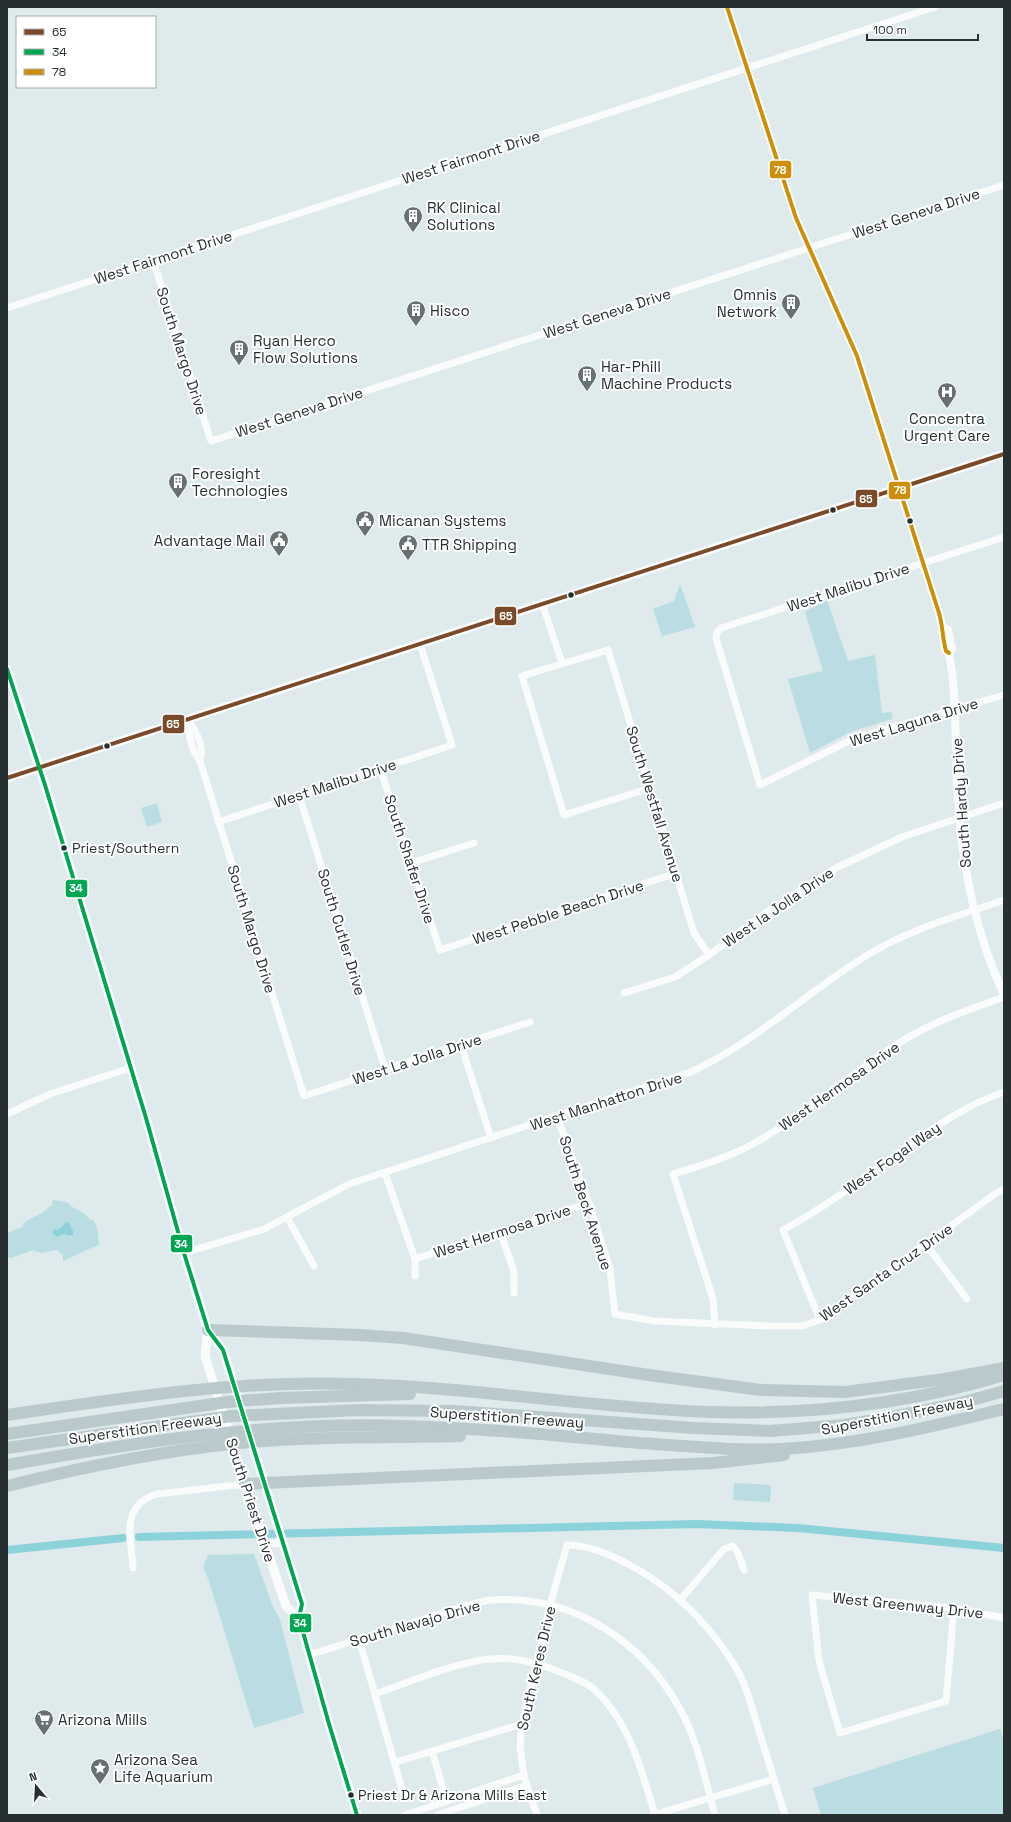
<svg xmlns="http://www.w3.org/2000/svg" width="1011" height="1822" font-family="'Space Grotesk',sans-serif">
  <rect width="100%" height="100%" fill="#deeaec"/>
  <g fill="#b9dde2" fill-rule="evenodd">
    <polygon points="680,584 695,627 662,636 653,609 674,601"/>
    <polygon points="827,600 848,661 875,655 882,713 892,712 892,719 850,732 810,753 788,679 823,671 805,612"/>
    <polygon points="157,803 162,822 147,827 141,808"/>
    <path d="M53,1200L67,1202C73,1209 76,1208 83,1213C87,1216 88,1219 93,1220L97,1227L99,1245C86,1250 75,1255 63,1261V1255L57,1250L41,1253L33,1250L11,1258L7,1257V1233L22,1227L25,1222L42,1213L52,1205ZM63,1224L70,1225L71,1237L64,1234L57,1237L56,1229H59Z"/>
    <polygon points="734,1483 771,1485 770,1502 733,1500"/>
    <polygon points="254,1554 273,1607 280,1620 304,1713 254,1728 209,1581 203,1567 208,1555"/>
    <polygon points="1000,1729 1004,1743 1004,1815 821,1815 813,1788"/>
  </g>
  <polygon fill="#8bd2da" points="66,1222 69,1223 73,1231 73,1235 69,1236 64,1234 57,1237 53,1234 53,1230 59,1229"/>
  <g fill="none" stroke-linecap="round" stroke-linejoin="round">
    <g stroke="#8bd2da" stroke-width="8">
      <polyline points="139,1537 697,1524 798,1528 1004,1548"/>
      <polyline points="7,1550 123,1538"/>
    </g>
    <g stroke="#fafcfc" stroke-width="7">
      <polyline points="153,260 211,441 1004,185"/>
      <polyline points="7,308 935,7"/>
      <polyline points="1004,537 721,628 717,632 716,638 760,785 855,738 1004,695"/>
      <polyline points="542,603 562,663"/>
      <path d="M188,719C189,735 190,748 200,761L304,1096L530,1022"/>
      <path d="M188,719C196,732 205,746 200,761"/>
      <polyline points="380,768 440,950 677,873"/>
      <polyline points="650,788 564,815 522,676 608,650 694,933 709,955"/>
      <polyline points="299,795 385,1069"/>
      <polyline points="218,822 452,745 420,644"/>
      <polyline points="411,863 474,843"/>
      <polyline points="624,993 675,977 709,955 771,909 836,868 902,837 1004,803"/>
      <polyline points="461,1045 491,1138"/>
      <polyline points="7,1114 50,1094 130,1068"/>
      <polyline points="557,1117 589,1203 610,1269 615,1314 654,1321 769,1326 802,1326 820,1320 995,1194 1004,1189"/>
      <polyline points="385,1173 415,1259 415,1276"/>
      <polyline points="287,1217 314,1266"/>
      <polyline points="500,1231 514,1272 514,1293"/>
      <polyline points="926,1244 967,1299"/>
      <path d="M184,1253L264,1229L349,1184L691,1072C756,1042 808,991 869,954C910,929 958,916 1004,900"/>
      <polyline points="415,1259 589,1203"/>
      <path d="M820,1320L783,1230C827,1206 867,1176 907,1147C938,1125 968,1104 1004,1092"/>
      <path d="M715,1325L713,1299L673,1174C703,1165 733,1156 760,1140C809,1112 851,1073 899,1043C931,1022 968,1010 1004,997"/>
      <polyline points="265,1543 284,1544"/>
      <path d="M133,1568C131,1538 120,1505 157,1494L245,1484"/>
      <polyline points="680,1600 724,1549 733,1546 738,1553 744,1570"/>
      <polyline points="954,1608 946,1701 840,1733 819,1661 812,1595 954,1608 1004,1618"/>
      <polyline points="359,1639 403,1793"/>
      <path d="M309,1655L465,1606C473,1604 483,1601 491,1600C571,1594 642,1640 680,1709C698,1741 705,1780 715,1815"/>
      <path d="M375,1694C410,1682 446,1666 482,1660C505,1656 525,1660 547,1667C561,1673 585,1680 596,1691C630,1723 642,1772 655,1815"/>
      <polyline points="432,1751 443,1789"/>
      <polyline points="396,1762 522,1724"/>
      <polyline points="405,1815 524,1775"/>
      <polyline points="437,1815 527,1785"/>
      <path d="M537,1815L524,1777L520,1746L522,1724L550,1605L567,1545C592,1545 615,1557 637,1569C679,1593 714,1630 738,1671C748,1690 753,1711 759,1731C768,1759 776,1787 785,1815"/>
      <polyline points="653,1815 774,1779"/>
    </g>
    <g stroke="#fafcfc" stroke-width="8">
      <path d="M727,7L796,218L857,356L939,613C943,626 942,637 946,651L949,653"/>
      <path d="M943,627L948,630L952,649L949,653C958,701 954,750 958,798C962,867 975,932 1004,995"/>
    </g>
    <g stroke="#fafcfc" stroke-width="9">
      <polyline points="7,669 45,785 146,1118 184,1253 208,1330 223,1350 302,1604 299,1618 329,1724 357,1815"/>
      <polyline points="7,778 1004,454"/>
      <polyline points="208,1330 205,1356 245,1484 286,1606 299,1618"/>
    </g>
    <g stroke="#bacacc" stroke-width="12">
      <polyline points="208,1330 360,1335 403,1338 649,1375 761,1390 845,1392 945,1379 1004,1368"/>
      <path d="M7,1415C122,1398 237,1380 353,1384C472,1387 591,1408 710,1412C809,1415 909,1404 1004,1375"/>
      <polyline points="7,1434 227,1402 281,1398 410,1394"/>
      <polyline points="7,1448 232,1416 359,1410 455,1411 694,1428 770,1431 844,1425 887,1418 961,1403 1004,1391"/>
      <path d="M7,1465C138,1442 270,1421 403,1426C482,1428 561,1436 640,1443C686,1446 734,1451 781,1449C857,1445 930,1427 1004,1409"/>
      <polyline points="245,1484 713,1463 784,1455"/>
      <path d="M7,1486C83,1467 161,1451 239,1443C312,1436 386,1438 460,1436"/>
    </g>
    <defs>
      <polyline id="bus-1" points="7,778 1004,454"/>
      <polyline id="bus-2" points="7,669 45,785 146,1118 184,1253 208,1330 223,1350 302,1604 299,1618 329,1724 357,1815"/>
      <path id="bus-3" d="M727,7L796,218L857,356L939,613C943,626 942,637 946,651L949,653"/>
    </defs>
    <use href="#bus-1" stroke="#fff" stroke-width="7"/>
    <use href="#bus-2" stroke="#fff" stroke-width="7"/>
    <use href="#bus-3" stroke="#fff" stroke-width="7"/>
    <use href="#bus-1" stroke="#7a4b2a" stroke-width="4"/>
    <use href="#bus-2" stroke="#00a651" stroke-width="4"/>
    <use href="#bus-3" stroke="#cd8e0a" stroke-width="4"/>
  </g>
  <defs>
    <symbol id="building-pin" viewBox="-11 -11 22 30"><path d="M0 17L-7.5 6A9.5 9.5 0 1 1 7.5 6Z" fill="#677172" stroke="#fff"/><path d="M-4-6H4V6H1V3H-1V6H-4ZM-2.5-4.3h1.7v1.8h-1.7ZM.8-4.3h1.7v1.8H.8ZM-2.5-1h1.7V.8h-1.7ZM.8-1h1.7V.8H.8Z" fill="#fff"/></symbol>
    <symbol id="hospital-pin" viewBox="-11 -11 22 30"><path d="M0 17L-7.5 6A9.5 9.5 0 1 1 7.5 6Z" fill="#677172" stroke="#fff"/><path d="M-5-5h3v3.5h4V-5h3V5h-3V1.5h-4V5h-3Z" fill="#fff"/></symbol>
    <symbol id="civic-pin" viewBox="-11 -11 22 30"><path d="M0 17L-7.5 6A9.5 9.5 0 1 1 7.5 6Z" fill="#677172" stroke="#fff"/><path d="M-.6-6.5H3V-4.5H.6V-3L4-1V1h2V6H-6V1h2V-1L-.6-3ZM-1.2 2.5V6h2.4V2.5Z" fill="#fff"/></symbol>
    <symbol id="supermarket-pin" viewBox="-11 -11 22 30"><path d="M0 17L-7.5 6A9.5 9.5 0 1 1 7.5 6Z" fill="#677172" stroke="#fff"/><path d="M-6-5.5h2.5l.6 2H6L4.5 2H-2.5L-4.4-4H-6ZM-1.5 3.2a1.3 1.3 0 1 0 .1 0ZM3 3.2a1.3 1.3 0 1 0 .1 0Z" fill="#fff"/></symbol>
    <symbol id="sight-pin" viewBox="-11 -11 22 30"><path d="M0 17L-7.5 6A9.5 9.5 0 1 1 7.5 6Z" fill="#677172" stroke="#fff"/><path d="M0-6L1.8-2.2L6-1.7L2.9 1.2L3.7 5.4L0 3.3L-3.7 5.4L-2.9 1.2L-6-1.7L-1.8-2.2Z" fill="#fff"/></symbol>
  </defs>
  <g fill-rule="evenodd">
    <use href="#building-pin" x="402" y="205" width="22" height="30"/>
    <use href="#building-pin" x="780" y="292" width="22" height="30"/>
    <use href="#building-pin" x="405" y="299" width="22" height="30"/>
    <use href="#building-pin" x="228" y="338" width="22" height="30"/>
    <use href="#building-pin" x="576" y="364" width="22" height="30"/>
    <use href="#hospital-pin" x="936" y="381" width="22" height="30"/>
    <use href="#building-pin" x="167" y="471" width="22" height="30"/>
    <use href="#civic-pin" x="354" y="509" width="22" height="30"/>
    <use href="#civic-pin" x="268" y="529" width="22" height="30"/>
    <use href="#civic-pin" x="397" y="533" width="22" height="30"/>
    <use href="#supermarket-pin" x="33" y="1708" width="22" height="30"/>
    <use href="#sight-pin" x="89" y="1757" width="22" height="30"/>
  </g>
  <g fill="#273031" stroke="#fff" stroke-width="1.5">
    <circle cx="833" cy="510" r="3.5"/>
    <circle cx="910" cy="521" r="3.5"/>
    <circle cx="571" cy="595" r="3.5"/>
    <circle cx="107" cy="746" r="3.5"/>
    <circle cx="64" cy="848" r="3.5"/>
    <circle cx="351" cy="1795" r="3.5"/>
  </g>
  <g text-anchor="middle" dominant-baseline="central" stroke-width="4" stroke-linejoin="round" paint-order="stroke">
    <g font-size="14" fill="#273031" stroke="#fff" text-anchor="start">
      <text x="72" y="848">Priest/Southern</text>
      <text x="358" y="1795">Priest Dr &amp; Arizona Mills East</text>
    </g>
    <g font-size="15" fill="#273031" stroke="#fff">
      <text transform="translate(471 157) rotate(-18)">West Fairmont Drive</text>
      <text transform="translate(916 213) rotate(-18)">West Geneva Drive</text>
      <text transform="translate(163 257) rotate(-18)">West Fairmont Drive</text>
      <text transform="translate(607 313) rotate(-18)">West Geneva Drive</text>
      <text transform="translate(182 351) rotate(72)">South Margo Drive</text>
      <text transform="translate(299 412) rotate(-18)">West Geneva Drive</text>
      <text transform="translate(848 587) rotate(-18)">West Malibu Drive</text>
      <text transform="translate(914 722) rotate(-17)">West Laguna Drive</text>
      <text transform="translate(335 783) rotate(-18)">West Malibu Drive</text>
      <text transform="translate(961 803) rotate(-94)">South Hardy Drive</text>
      <text transform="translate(655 804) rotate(73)">South Westfall Avenue</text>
      <text transform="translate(410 859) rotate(72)">South Shafer Drive</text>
      <text transform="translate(778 907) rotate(-34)">West la Jolla Drive</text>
      <text transform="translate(558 912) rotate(-18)">West Pebble Beach Drive</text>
      <text transform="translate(252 929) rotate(73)">South Margo Drive</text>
      <text transform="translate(342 932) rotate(73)">South Cutler Drive</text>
      <text transform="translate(417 1059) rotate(-18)">West La Jolla Drive</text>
      <text transform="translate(839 1086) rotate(-35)">West Hermosa Drive</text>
      <text transform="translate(606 1101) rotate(-18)">West Manhatton Drive</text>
      <text transform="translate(892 1158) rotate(-35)">West Fogal Way</text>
      <text transform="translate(586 1203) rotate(72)">South Beck Avenue</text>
      <text transform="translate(502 1231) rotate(-18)">West Hermosa Drive</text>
      <text transform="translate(886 1272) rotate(-35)">West Santa Cruz Drive</text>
      <text transform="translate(897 1415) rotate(-11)">Superstition Freeway</text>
      <text transform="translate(507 1417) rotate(4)">Superstition Freeway</text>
      <text transform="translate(145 1428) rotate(-8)">Superstition Freeway</text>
      <text transform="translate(251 1500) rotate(72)">South Priest Drive</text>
      <text transform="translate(908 1605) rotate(6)">West Greenway Drive</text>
      <text transform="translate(415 1623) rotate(-16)">South Navajo Drive</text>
      <text transform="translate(536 1668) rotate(-77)">South Keres Drive</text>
    </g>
    <g font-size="15" fill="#273031" stroke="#fff" text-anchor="start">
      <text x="427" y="207">RK Clinical<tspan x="427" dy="17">Solutions</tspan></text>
      <text x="777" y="294" text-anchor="end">Omnis<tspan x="777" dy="17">Network</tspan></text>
      <text x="430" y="310">Hisco</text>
      <text x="253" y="340">Ryan Herco<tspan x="253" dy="17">Flow Solutions</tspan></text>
      <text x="601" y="366">Har-Phill<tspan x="601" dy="17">Machine Products</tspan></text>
      <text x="947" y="418" text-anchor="middle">Concentra<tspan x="947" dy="17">Urgent Care</tspan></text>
      <text x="192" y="473">Foresight<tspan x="192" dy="17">Technologies</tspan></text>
      <text x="379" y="520">Micanan Systems</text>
      <text x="265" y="540" text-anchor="end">Advantage Mail</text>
      <text x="422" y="544">TTR Shipping</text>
      <text x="58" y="1719">Arizona Mills</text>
      <text x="114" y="1759">Arizona Sea<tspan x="114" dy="17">Life Aquarium</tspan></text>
    </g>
  </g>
  <g stroke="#fff" stroke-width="1.5">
    <rect x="769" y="160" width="23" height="19" rx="4" fill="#cd8e0a"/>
    <rect x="888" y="481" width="23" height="19" rx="4" fill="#cd8e0a"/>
    <rect x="855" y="489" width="23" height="19" rx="4" fill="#7a4b2a"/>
    <rect x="494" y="606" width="23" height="20" rx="4" fill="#7a4b2a"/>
    <rect x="162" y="714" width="23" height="20" rx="4" fill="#7a4b2a"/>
    <rect x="65" y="879" width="23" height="19" rx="4" fill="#00a651"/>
    <rect x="170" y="1234" width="23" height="19" rx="4" fill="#00a651"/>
    <rect x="289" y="1613" width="23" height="20" rx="4" fill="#00a651"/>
  </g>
  <g font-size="11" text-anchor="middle" font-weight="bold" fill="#fff">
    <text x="780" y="174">78</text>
    <text x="900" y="494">78</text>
    <text x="866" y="503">65</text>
    <text x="506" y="620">65</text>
    <text x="173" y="728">65</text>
    <text x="76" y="892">34</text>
    <text x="181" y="1248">34</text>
    <text x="300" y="1627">34</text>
  </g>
  <rect width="1011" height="1822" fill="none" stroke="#273031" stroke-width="16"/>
  <rect x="16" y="16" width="140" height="72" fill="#ffffff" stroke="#a9acad"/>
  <rect x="24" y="29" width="20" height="6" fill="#7a4b2a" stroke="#a9acad"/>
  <text x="52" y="36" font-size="12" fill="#273031">65</text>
  <rect x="24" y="49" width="20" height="6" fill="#00a651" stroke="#a9acad"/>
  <text x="52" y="56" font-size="12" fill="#273031">34</text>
  <rect x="24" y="69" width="20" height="6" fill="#cd8e0a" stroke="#a9acad"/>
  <text x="52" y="76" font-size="12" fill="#273031">78</text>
  <g transform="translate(36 1786) rotate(342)" stroke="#ffffff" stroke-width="3" paint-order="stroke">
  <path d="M0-3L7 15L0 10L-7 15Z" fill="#273031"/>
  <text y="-6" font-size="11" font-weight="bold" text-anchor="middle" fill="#273031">N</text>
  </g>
  <path d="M867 34v6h111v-6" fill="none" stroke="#273031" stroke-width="2"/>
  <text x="873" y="34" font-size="12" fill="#273031" stroke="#ffffff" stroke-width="3" paint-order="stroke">100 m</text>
</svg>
